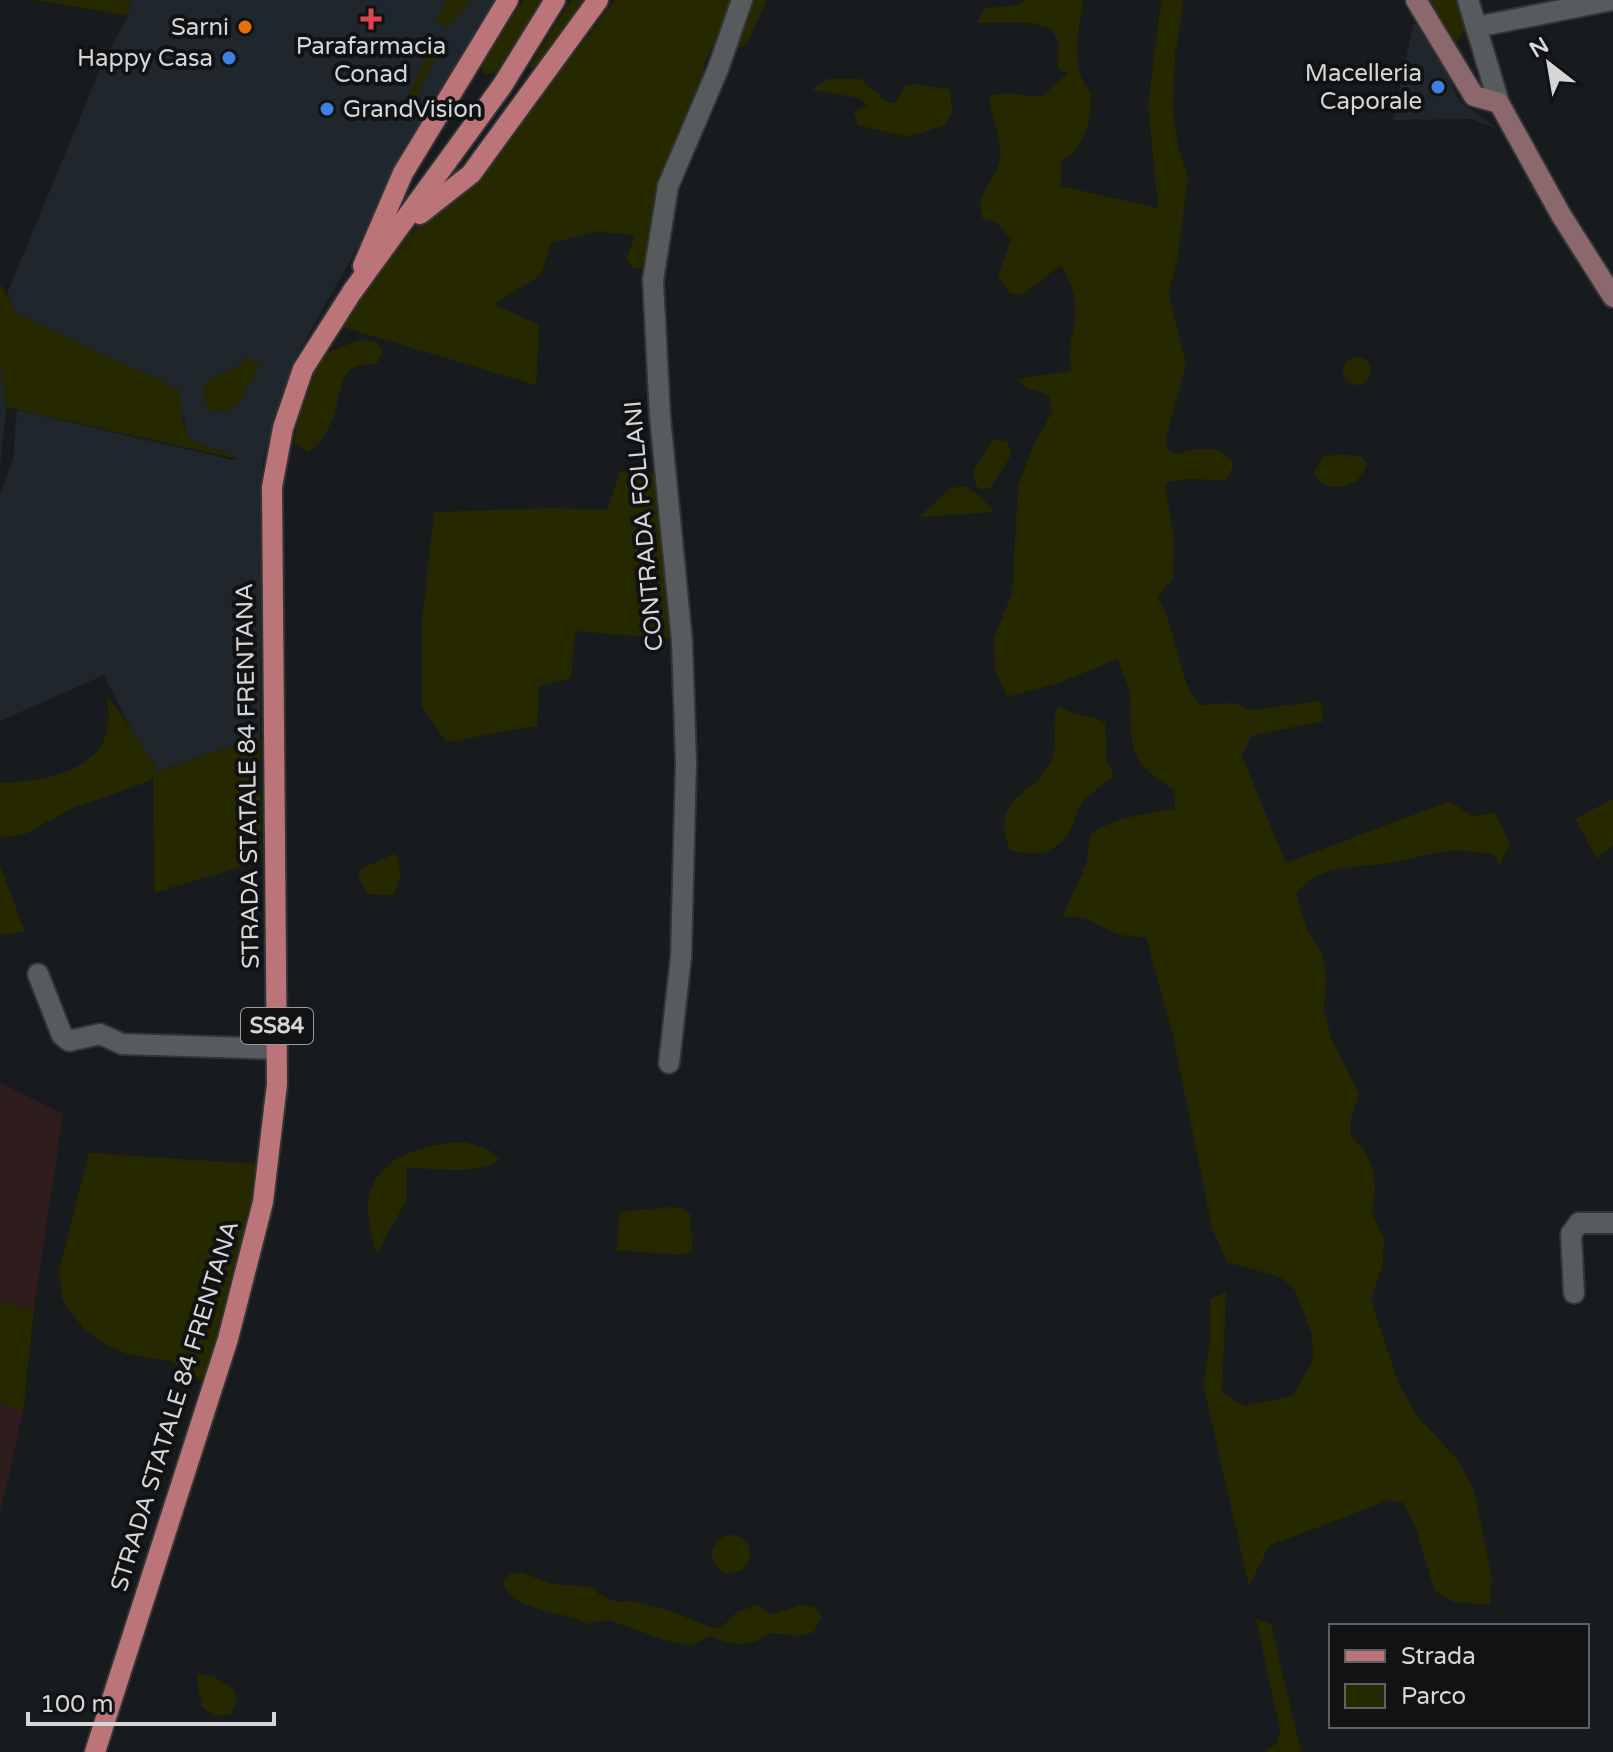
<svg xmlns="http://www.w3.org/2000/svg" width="1613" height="1752" font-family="'Varela Round',sans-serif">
  <rect width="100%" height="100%" fill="#181b1d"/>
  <g fill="#20272c">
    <polygon points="131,0 495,0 293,363 274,418 262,467 260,737 153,773 104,675 0,721 0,494 13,459 17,410 233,460 238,458 195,442 186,433 184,416 16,313 7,294 103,62 128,16"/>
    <polygon points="1414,22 1442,62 1459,101 1498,129 1472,119 1393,120"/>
    <polygon points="0,359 7,399 0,467"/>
  </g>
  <g fill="#2f1c1d">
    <polygon points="0,1083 63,1114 34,1309 0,1302"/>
    <polygon points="0,1404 23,1412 0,1515"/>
  </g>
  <g fill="#262800">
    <polygon points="34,0 131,0 128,16"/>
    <polygon points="447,0 472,0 447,27 436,20"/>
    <polygon points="523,0 543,0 496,73 484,74 481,63"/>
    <polygon points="571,0 589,0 538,73 529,67"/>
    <polygon points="615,0 735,0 703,66 706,79 649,271 632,267 626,259 635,235 595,232 551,243 541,275 494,304 539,325 536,385 339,326 390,252 494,157"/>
    <polygon points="743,0 767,0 747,44 739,48 732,43"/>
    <path d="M1027,0H1084C1079,22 1074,52 1080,74C1082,82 1090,88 1091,96C1093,116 1082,155 1061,160V186L1158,208L1148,104L1161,0H1184L1175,55L1173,105L1177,142L1188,178L1177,262L1169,293L1186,366L1166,437L1168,449L1175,454C1197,449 1220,442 1234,464L1226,480L1184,479L1168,482L1165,487L1174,538L1173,581L1166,585L1158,599C1180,632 1175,676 1200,705L1233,703L1251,710L1320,701L1324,721L1251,736L1242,756L1286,863L1450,801L1472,816L1495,813L1510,843L1500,865L1493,854C1444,846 1433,855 1388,863C1353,869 1320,863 1296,894L1309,934L1321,951L1326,975L1324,1010L1331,1038L1359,1094L1351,1118V1136L1364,1149L1372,1165L1375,1191L1372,1214L1384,1239L1383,1264L1371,1300L1400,1387L1419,1418L1458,1460L1473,1487L1492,1577L1490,1605L1454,1602L1436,1592C1423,1562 1421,1531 1403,1503L1389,1500L1269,1546L1249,1586L1203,1384L1210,1342V1300L1226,1292L1222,1393L1245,1406L1292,1396L1313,1361L1312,1335L1295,1290L1282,1278L1227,1262L1212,1228L1172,1032L1146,937C1136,937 1125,937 1115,933C1094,925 1087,913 1062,918L1087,862L1090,835C1117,814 1144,816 1175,808L1174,790C1127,761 1132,751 1130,701C1130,688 1122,671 1118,659L1056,684L1007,697L995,670L994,638L1012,593L1018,486L1035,441L1052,413L1049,395L1026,388L1017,379L1071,371C1065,325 1090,315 1061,265L1020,296L1010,293L998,276L1011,240L998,223L983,219C973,193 996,183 1000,159C1003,140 989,116 990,95L1009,93L1041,97L1067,74L1058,68V40L1049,27L1028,23H977L985,8L1013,6Z"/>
    <polygon points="1422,0 1456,0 1465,30 1454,45"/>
    <polygon points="438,36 445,40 408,113 401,108"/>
    <polygon points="828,79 860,79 887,102 895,103 905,86 914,84 950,89 952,111 945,125 907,137 858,125 854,112 868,105 859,98 812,90"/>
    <path d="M0,284L17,314L178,389C181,401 181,424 187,434C197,451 226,446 238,459L6,407L0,359Z"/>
    <path d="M359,340L376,342L383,351L377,363C369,364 359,365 352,369C335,377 342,431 308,452L295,443L294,438L306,390L324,354Z"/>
    <polygon points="246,356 260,365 239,403 226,412 208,409 203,393 207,381 239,366"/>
    <circle cx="1357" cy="371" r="14"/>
    <polygon points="993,440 1007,441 1012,454 991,487 984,490 976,486 973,472"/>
    <path d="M1338,454L1360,456L1368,464L1357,481C1337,489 1324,492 1314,472L1324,457Z"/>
    <polygon points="620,471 660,474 673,639 575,631 571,678 539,686 537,726 446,742 422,706 422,621 434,512 553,508 607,510"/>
    <polygon points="965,486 980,496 994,512 919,517 951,488"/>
    <path d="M107,695L156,765L153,773L260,737L262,861L154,893L153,775L150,781L73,808L23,835L0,837V783C37,782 102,773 108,726C110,716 107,705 107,695Z"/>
    <path d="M1058,706C1073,716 1089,714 1105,723L1107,760L1114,776C1104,785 1086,795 1080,806C1076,811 1076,819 1074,824C1060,853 1038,858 1010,850C986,793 1043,795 1053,755C1058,738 1050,724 1058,706Z"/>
    <polygon points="1613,799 1613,845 1597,859 1575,819"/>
    <polygon points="393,854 398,856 400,876 394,895 368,894 358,876 363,868"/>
    <polygon points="0,866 25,931 0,936"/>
    <path d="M465,1142L489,1150L500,1160C469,1176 441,1168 407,1168V1199L377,1254C372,1237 364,1209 370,1192C382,1153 431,1143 465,1142Z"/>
    <polygon points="89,1153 261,1164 204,1383 171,1361 130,1355 104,1344 83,1328 62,1299 59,1270"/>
    <polygon points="668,1207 681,1208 690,1214 693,1252 678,1255 616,1250 620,1212"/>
    <polygon points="0,1302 34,1309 23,1412 0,1404"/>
    <circle cx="731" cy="1554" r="19"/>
    <path d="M511,1573H522L553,1584L592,1587L600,1595L617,1602L632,1601L667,1610L713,1628L722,1627L737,1612L759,1605L771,1615L801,1605L814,1607L822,1615L814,1632L800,1636L771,1633C752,1647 732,1647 710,1636L692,1645L664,1640L609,1620L586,1624C563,1610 514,1613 503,1583Z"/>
    <polygon points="1256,1619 1271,1624 1301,1752 1264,1752 1277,1743 1280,1731"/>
    <polygon points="196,1673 214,1677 234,1689 237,1698 231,1714 215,1716 202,1707"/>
  </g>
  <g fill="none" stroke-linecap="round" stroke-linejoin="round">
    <defs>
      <g id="street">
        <polyline points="1468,0 1499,103"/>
        <polyline points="1476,27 1612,0"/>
        <polyline points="38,974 62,1035 69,1041 100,1034 122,1044 277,1049"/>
        <polyline points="669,1063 681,957 686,763 682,641 660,417 653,280 668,186 718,69 742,0"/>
        <polyline points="1574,1293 1571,1234 1579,1223 1613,1223"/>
      </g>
      <polyline id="secondary" points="1416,0 1474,96 1499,103 1561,215 1613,297"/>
      <g id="primary">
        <polyline points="420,214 471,174 598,0"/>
        <polyline points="363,266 403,173 508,0"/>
        <polyline points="95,1752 228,1339 263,1202 277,1084 272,487 283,428 303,369 352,292 502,86 555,0"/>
      </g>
    </defs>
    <use href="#street" stroke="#323435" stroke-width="24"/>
    <use href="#secondary" stroke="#323435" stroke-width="24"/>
    <use href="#primary" stroke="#323435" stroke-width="24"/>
    <use href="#street" stroke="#585b5d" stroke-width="20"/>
    <use href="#secondary" stroke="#8a686b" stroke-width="20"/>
    <use href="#primary" stroke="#bb7579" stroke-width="20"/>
  </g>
  <path fill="#e0444e" stroke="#101214" stroke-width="3" d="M367 7h8v8h8v8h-8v8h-8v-8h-8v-8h8z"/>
  <circle fill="#e8710a" stroke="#101214" stroke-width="3" cx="245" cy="27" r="8"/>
  <g fill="#3f7fe0" stroke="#101214" stroke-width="3">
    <circle cx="229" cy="58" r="8"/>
    <circle cx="1438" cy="87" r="8"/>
    <circle cx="327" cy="109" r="8"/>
  </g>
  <g text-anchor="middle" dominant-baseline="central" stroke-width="8" stroke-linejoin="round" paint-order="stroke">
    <rect fill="#101214" stroke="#999b9d" stroke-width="2" x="241" y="1008" width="72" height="36" rx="6"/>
    <g font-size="22" font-weight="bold" fill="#d4d6d8">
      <text x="277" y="1026">SS84</text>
    </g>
    <g font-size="24" fill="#d4d6d8" stroke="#101214" text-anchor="end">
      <text x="229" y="27">Sarni</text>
      <text x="371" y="46" text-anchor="middle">Parafarmacia<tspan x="371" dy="28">Conad</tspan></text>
      <text x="213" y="58">Happy Casa</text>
      <text x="1422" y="73">Macelleria<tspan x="1422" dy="28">Caporale</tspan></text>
      <text x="343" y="109" text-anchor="start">GrandVision</text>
    </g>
    <g font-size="24" fill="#d4d6d8" stroke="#101214">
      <text transform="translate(644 526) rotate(-95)">CONTRADA FOLLANI</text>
      <text transform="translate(248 776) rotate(-91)">STRADA STATALE 84 FRENTANA</text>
      <text transform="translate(175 1406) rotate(-73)">STRADA STATALE 84 FRENTANA</text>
    </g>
  </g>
  <rect x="1329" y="1624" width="260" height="104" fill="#101214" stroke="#5e6062" stroke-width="2"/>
  <rect x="1345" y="1650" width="40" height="12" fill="#bb7579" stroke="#5e6062" stroke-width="2"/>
  <text x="1401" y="1664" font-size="24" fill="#d4d6d8">Strada</text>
  <rect x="1345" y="1684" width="40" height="24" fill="#262800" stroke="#5e6062" stroke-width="2"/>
  <text x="1401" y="1704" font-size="24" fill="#d4d6d8">Parco</text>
  <g transform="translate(1549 64) rotate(329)" stroke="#101214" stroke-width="6" paint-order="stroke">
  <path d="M0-6L14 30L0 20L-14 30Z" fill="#d4d6d8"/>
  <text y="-12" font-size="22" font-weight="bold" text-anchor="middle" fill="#d4d6d8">N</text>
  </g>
  <path d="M28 1712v12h246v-12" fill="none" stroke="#d4d6d8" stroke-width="4"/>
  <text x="40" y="1712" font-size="24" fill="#d4d6d8" stroke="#101214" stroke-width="6" paint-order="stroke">100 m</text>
</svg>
